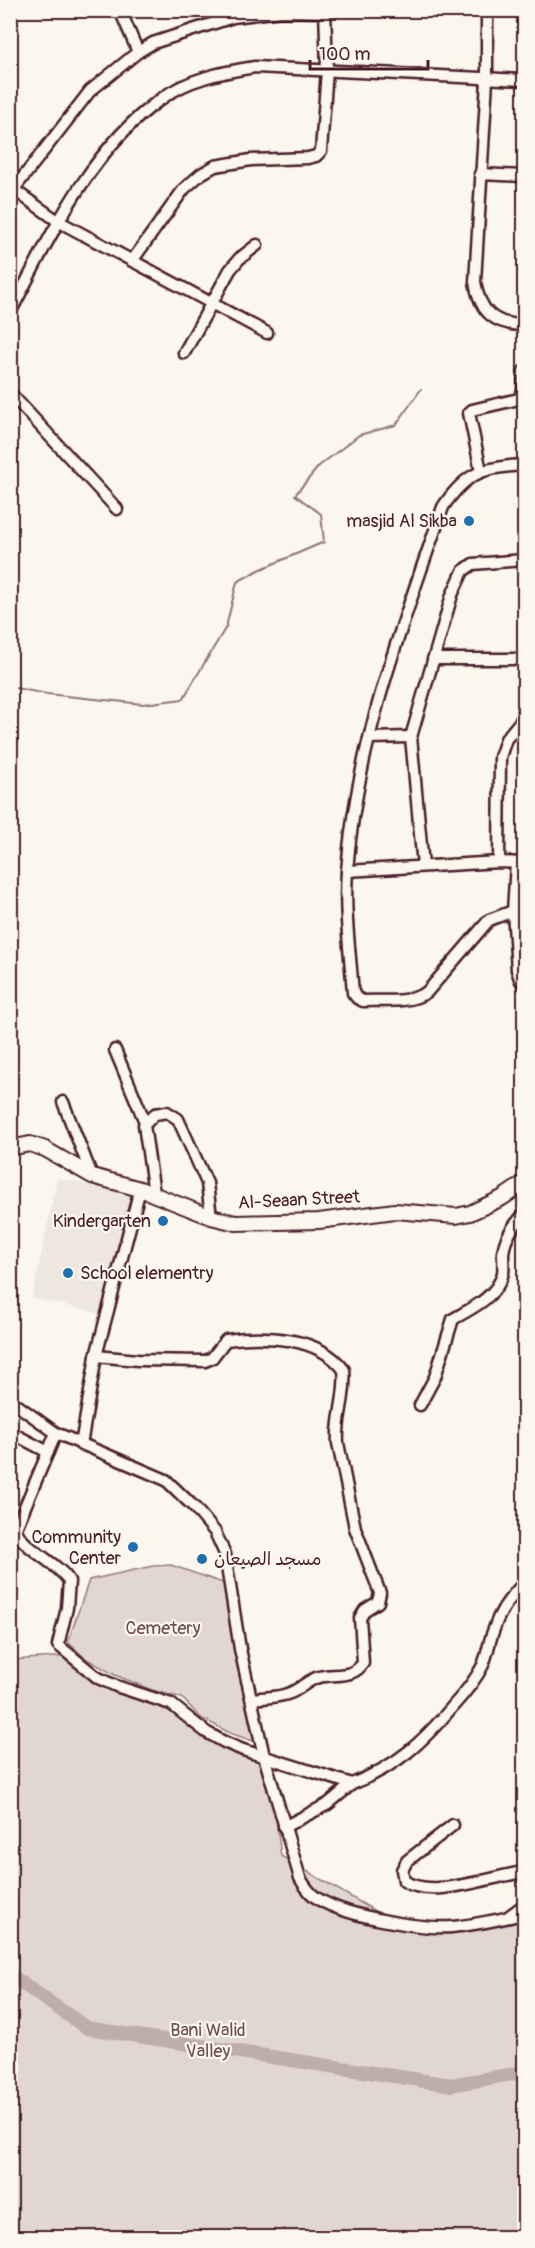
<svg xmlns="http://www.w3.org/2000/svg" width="535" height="2248" font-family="Pangolin,'Playpen Sans Arabic',sans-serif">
  <rect width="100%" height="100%" fill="#fbf7ec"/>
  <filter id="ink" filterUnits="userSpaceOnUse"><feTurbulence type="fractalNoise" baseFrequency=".0167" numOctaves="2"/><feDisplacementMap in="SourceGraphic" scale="12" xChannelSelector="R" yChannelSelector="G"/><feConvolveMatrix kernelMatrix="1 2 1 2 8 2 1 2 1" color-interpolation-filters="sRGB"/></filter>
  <g filter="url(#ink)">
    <polygon fill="#eee7de" points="57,1178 136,1195 103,1314 32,1298"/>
    <g fill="#e2d7d0" stroke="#967b7e" stroke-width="1.5">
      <polygon points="171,1565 226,1584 256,1742 230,1733 201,1718 182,1698 152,1690 115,1675 85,1658 68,1642 89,1580 153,1566"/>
      <polygon points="71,1656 268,1757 281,1856 397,1924 524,1920 524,2237 11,2238 11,1660"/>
    </g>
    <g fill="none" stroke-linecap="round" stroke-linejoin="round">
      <polyline stroke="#907477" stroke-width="2" points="10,687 47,694 143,704 183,699 226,627 237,582 259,570 324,542 321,514 295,495 319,466 359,435 396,425 421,389"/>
      <polyline stroke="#bfadaa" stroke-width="14" points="10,1975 87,2028 451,2085 524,2072"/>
      <defs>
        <g id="minor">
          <polyline points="120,10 138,52"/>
          <path d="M487,10V80L475,282C480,312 494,325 524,325"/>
          <polyline points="480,174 524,176"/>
          <polyline points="10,187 58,221 267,333"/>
          <polyline points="14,189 90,91 138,52 153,43 233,17 282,11 325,12"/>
          <polyline points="132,261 184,189 201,174 215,166 251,160 308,158 316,156 321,151 327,70 325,10"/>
          <path d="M10,313C49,239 90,149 161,99C187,79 223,72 255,67L524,80"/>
          <polyline points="184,353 230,270 239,259 257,245"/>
          <polyline points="10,393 117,509"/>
          <polyline points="481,471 469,413 472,410 519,399 523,391 524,371"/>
          <polyline points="433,659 524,659"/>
          <polyline points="370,738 411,737"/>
          <polyline points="499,862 500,757 506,739 524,717"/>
          <polyline points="516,863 513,911 517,970 520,979 524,985"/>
          <polyline points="423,866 411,737 452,595 463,571 473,564 524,560"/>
          <polyline points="347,871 499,862 524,863"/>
          <path d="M513,911L489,920L427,992C409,1004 384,1000 363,1001L357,998L353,993C350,952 344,911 347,871C356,746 402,625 443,507C466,472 484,467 524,465"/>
          <polyline points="115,1050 145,1122"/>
          <polyline points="63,1102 92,1176"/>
          <polyline points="154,1193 144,1125 155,1114 167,1112 178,1119 207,1183 211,1217"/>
          <polyline points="96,1356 140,1189"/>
          <path d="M10,1400L56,1433L166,1480L195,1508L215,1532L225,1554L240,1649L264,1756L300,1878C304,1885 308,1891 314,1896C340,1916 420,1929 452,1927C476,1925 501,1919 524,1914"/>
          <path d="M420,1405L435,1377L453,1319C471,1309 498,1296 503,1273C504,1267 503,1260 503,1254C504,1238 514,1225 524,1214"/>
          <polyline points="10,1432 48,1452"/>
          <path d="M56,1433L16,1528C18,1546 59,1563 69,1581L67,1608L58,1645L98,1678L116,1686L171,1704L206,1732L224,1742L243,1750L352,1784C397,1766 422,1743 453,1706C465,1693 475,1681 483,1665C488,1653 489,1641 494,1629C499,1612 512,1595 524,1583"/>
          <path d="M81,1445L96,1356L138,1360L205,1361L212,1358L226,1340C264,1335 319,1336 344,1370C347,1395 336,1418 338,1443L355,1528L380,1593L378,1602L365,1610L360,1618L363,1663C353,1679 335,1673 319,1677C307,1680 301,1689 290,1693C279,1698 264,1697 252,1699"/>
          <path d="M453,1825L407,1861L402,1870L404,1881C433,1900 492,1876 524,1872"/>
          <polyline points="284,1827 328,1804 352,1784"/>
          <polyline points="509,1916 524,1905"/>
        </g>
        <polyline id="major" points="10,1148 30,1144 45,1149 92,1176 140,1189 211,1217 236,1223 319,1221 395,1211 456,1216 470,1213 502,1198 524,1183"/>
      </defs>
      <use href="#minor" stroke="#4a1f2b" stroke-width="15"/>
      <use href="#major" stroke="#4a1f2b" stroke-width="18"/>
      <use href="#minor" stroke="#fbf7ec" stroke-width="10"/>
      <use href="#major" stroke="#fbf7ec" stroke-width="14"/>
    </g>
  </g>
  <g fill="#1f6fb2" stroke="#fbf7ec" stroke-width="2">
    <circle cx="469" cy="521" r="6"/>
    <circle cx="163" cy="1221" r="6"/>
    <circle cx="68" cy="1273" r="6"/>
    <circle cx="133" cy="1547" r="6"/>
    <circle cx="202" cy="1559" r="6"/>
  </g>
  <g text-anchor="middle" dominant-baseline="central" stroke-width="4.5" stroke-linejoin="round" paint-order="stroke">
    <g font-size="18" fill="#4a1f2b" stroke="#fbf7ec" text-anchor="end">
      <text x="457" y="521">masjid Al Sikba</text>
      <text x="151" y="1221">Kindergarten</text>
      <text x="80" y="1273" text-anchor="start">School elementry</text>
      <text x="121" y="1537">Community<tspan x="121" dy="21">Center</tspan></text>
      <text x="214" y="1559" text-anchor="start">مسجد الصيعان</text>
    </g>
    <g font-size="18" fill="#4a1f2b" stroke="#fbf7ec">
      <text transform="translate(299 1200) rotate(-3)">Al-Seaan Street</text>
    </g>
    <g font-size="18" fill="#704d54" stroke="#fbf7ec">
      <text x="163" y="1628">Cemetery</text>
      <text x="208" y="2030">Bani Walid<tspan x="208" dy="21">Valley</tspan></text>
    </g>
  </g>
  <rect width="535" height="2248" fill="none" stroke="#fbf7ec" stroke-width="36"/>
  <rect x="18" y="18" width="499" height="2212" fill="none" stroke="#4a1f2b" stroke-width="2" filter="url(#ink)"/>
  <path d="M310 60v9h118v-9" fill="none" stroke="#4a1f2b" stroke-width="3"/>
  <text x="319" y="60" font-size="18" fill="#4a1f2b" stroke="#fbf7ec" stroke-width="4.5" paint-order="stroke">100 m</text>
</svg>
